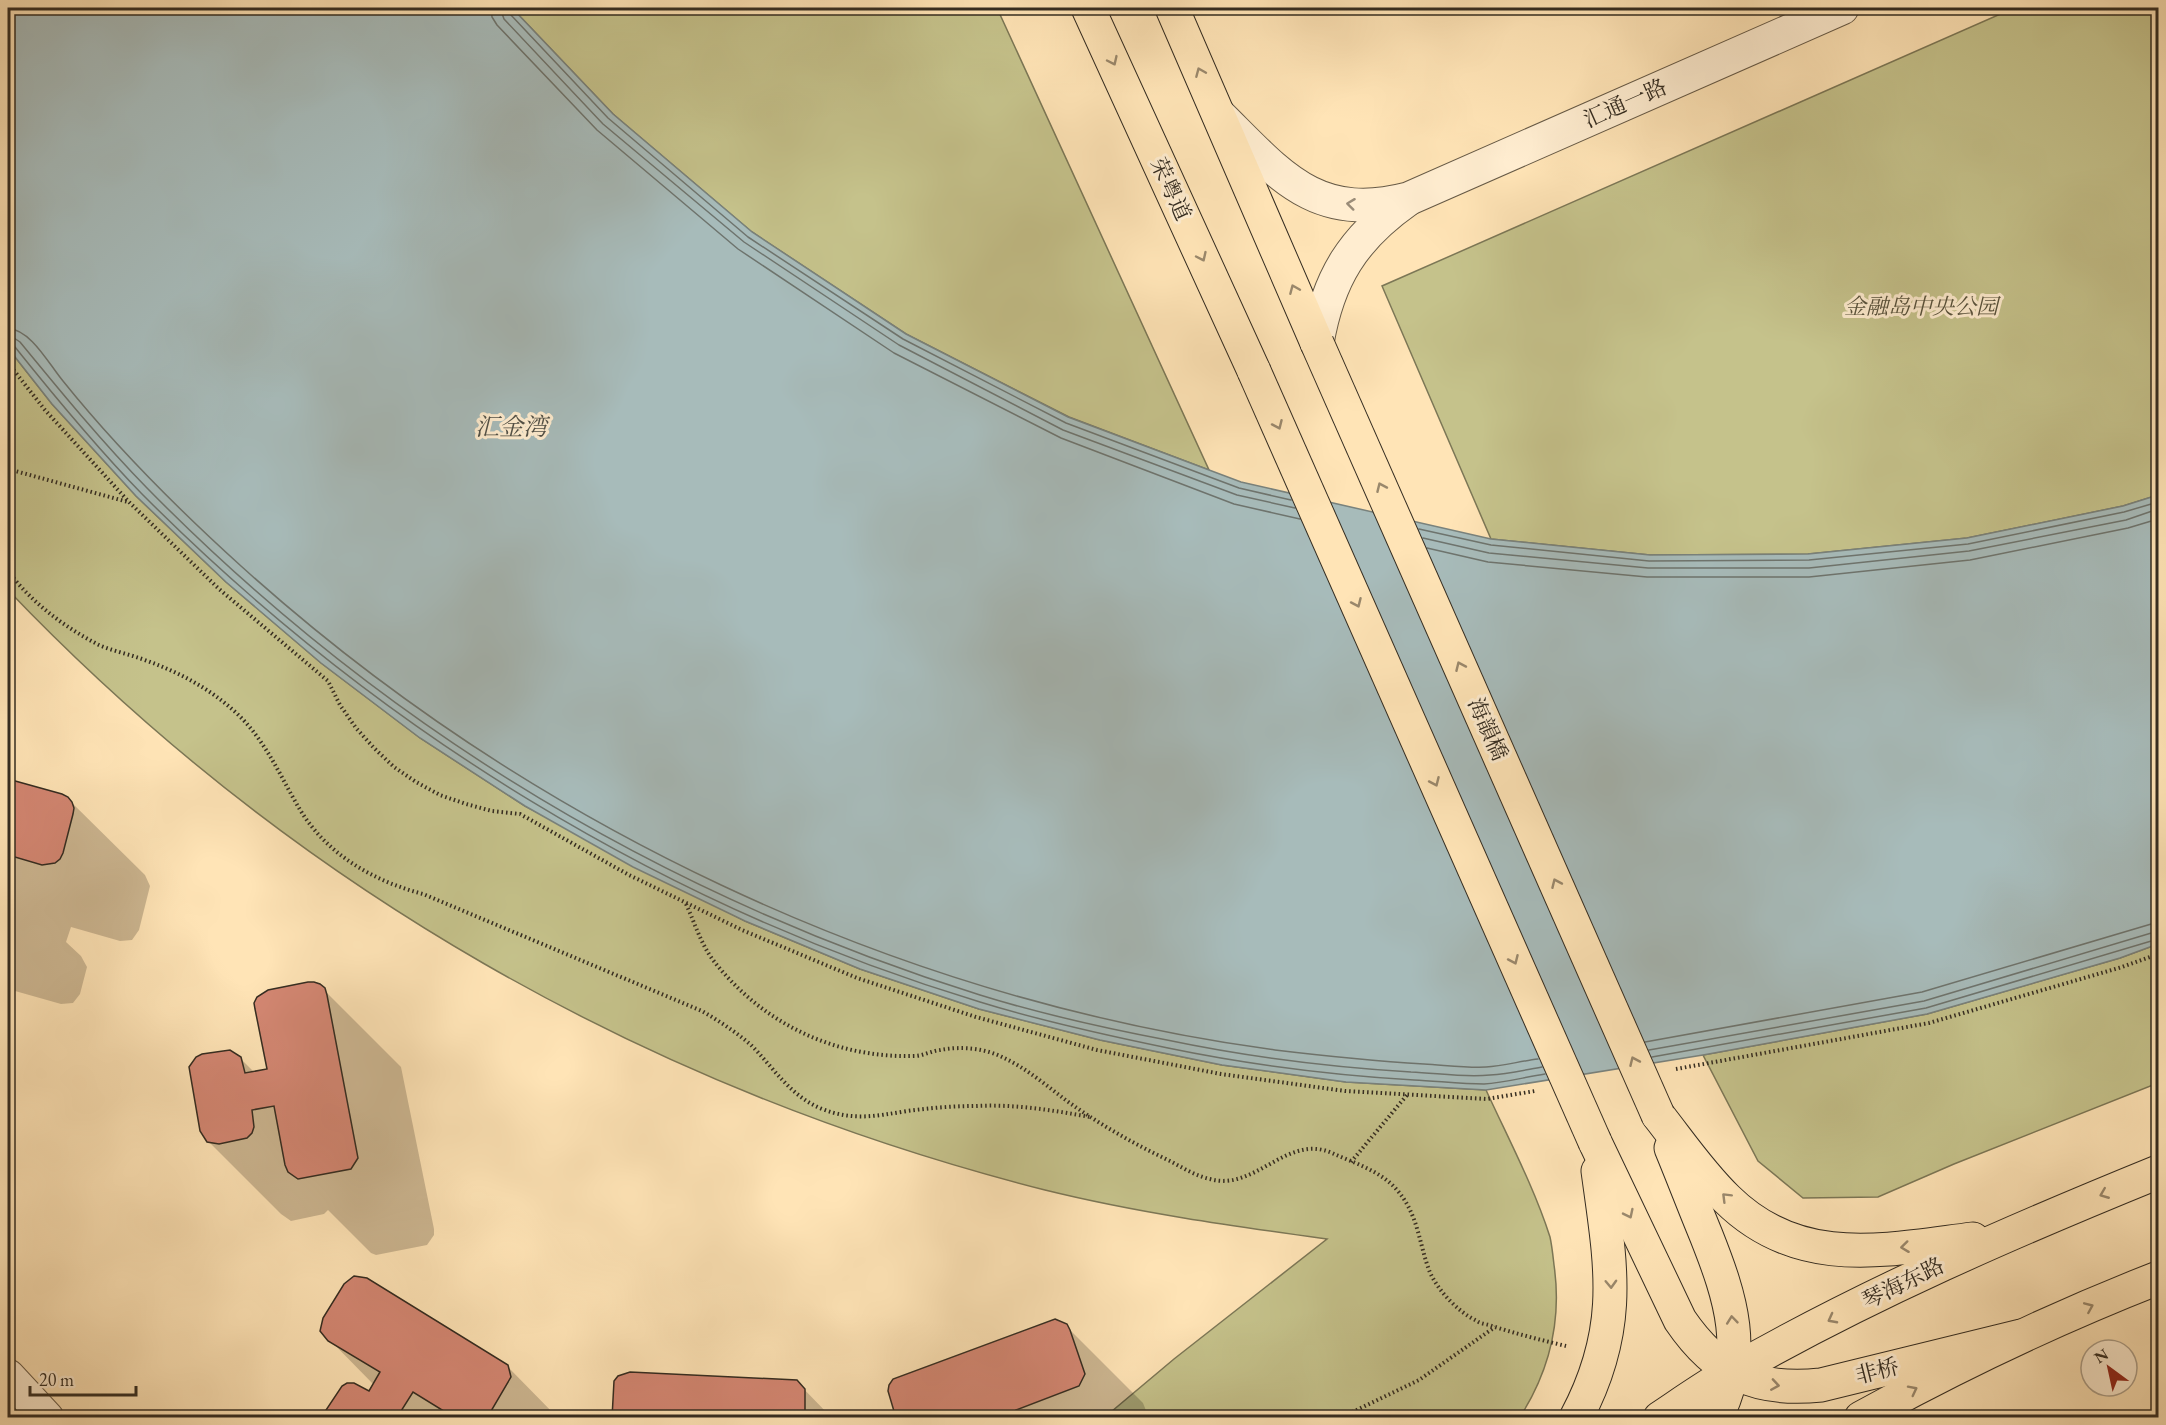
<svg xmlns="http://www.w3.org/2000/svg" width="2166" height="1425" font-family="'EB Garamond','Noto Serif SC',serif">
  <rect width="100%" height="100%" fill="#ffe4b6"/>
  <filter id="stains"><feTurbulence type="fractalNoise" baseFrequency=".00333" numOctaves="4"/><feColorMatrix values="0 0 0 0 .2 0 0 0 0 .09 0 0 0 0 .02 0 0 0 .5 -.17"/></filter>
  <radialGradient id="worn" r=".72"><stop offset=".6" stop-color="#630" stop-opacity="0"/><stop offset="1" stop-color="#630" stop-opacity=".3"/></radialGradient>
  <g fill="#c5c28b" stroke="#7c7756" stroke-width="1.5">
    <polygon points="512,8 997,8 1209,470 1069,417 906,334 752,232 613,114"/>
    <polygon points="2014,8 2158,8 2158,495 2123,506 1967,538 1808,554 1650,555 1491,539 1382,286"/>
    <path d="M8,348L52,404L136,496L226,582L321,663L420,738L525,806L745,921L860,969L979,1009L1100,1040L1222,1065L1346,1082L1486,1090C1508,1138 1534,1187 1550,1237C1552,1246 1553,1256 1554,1265C1562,1320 1550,1370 1520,1417H1105L1174,1359L1327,1239C1233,1226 1138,1213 1045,1190C647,1089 292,887 8,590Z"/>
    <polygon points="2158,944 2158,1083 1954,1164 1878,1197 1803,1198 1758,1161 1703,1055 1927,1014 2120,958"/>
  </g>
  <polygon fill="#a7bbba" stroke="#79827d" stroke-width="1.5" points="8,8 512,8 613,114 752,232 906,334 1068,417 1241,482 1491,539 1650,555 1808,554 1967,538 2123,506 2158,495 2158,944 2120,958 1927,1014 1703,1055 1486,1090 1346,1082 1222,1065 1100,1040 979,1009 860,969 745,921 633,867 525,806 420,738 321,663 226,582 136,496 52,404 8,348"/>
  <g fill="#0003">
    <polygon points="8,781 67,798 145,875 150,886 139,930 132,940 120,941 71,927 66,942 81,956 87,967 80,994 73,1003 61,1004 8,989"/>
    <polygon points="324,990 401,1067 434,1229 434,1235 427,1245 376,1255 371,1253 328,1210 324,1214 291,1221 281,1214 204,1137 240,1058 255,1073 268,1070"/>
    <polygon points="1066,1326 1143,1403 1149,1418 899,1418"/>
    <polygon points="325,1335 507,1366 558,1418 325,1418 369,1393 374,1385"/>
    <polygon points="796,1381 832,1418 613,1418"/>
  </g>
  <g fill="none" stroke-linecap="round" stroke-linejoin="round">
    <g stroke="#6e746e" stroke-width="1.5">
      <polyline points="491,8 492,17 497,25 597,130 738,249 894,353 1061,438 1234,504 1300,519"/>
      <polyline points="500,8 504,19 603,124 744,242 899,345 1063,430 1237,495 1295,508"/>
      <polyline points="508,8 510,14 608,118 748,237 903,339 1066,423 1239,488 1291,500"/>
      <path d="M8,328C32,331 48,363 63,381C116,447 178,509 241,566C527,824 892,998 1275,1050C1325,1056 1374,1061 1424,1064C1444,1065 1466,1068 1486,1067C1503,1066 1521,1061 1538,1059"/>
      <path d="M8,337L14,338L20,342C61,392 102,442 147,488C381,726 661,895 980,995C1041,1014 1104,1028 1167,1040C1248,1057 1329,1067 1411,1072C1437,1073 1465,1078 1490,1075C1508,1074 1525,1070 1542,1067"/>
      <path d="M8,345L15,347C55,397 97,448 142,494C376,729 662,906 980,1002C1041,1021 1105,1035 1168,1048C1250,1065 1331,1075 1414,1080C1437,1081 1461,1084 1484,1084C1504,1083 1525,1077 1545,1074"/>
      <polyline points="1419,529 1491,545 1649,561 1809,560 1968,544 2124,512 2158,502"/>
      <polyline points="1423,538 1489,553 1648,568 1809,568 1969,551 2126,520 2158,509"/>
      <polyline points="1427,548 1488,562 1647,577 1809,577 1970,560 2128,528 2158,519"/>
      <polyline points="1645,1042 1922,992 2158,922"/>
      <polyline points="1649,1050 1924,1001 2158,931"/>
      <polyline points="1652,1057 1926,1008 2158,939"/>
    </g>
  </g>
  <g fill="#d48773" stroke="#342c21" stroke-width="1.5">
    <polygon points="8,779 62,794 68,797 72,802 74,808 73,814 63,853 60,859 55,863 42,865 8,855"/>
    <polygon points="308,982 314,982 320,984 325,988 327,995 358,1158 351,1169 298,1179 288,1172 285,1165 274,1106 252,1110 254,1127 252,1133 247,1138 219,1144 207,1142 200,1131 189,1067 196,1057 202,1054 230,1050 241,1057 245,1073 267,1069 255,1009 254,1003 257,997 268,990"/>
    <polygon points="354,1276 367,1278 508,1365 511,1377 487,1418 455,1418 413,1392 401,1411 411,1418 323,1418 326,1410 342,1386 347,1383 354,1383 369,1391 380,1372 328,1341 320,1331 323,1318 344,1284"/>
    <polygon points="1055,1319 1067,1324 1070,1330 1085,1374 1079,1386 1016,1410 1019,1418 896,1418 888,1391 889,1385 893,1379"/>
    <polygon points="630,1372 797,1380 805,1389 805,1418 612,1418 614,1381 618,1376"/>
  </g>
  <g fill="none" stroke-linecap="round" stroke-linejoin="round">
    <defs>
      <g id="minor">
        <path d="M1219,115C1279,174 1315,223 1408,199L1842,8"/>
        <path d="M1317,343C1328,278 1353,238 1407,200"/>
        <polyline points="8,1376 47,1418"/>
      </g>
      <g id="major">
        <polyline points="1088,8 1254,371"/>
        <polyline points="1172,8 1317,343"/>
        <path d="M1658,1115C1680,1143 1701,1174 1727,1199C1799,1270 1884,1250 1973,1239"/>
        <path d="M1595,1142L1680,1320C1716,1373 1756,1392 1821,1385L2021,1336"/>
        <path d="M1671,1148C1683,1177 1694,1206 1706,1235C1731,1298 1749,1352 1716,1418"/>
        <path d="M1576,1418C1624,1328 1611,1266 1598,1171"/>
        <path d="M1660,1418C1684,1402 1708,1385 1733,1371C1870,1293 2013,1231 2158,1172"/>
        <path d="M1861,1418C1957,1365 2056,1318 2158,1278"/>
      </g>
    </defs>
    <use href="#minor" stroke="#675a46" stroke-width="35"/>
    <use href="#major" stroke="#342c21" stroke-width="35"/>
    <g stroke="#342c21" stroke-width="4" stroke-dasharray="1.5 3" stroke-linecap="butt">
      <polyline points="8,363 45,410 129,502 219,589 328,681 340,705 356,728 374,748 394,767 416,782 440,795 466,804 492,811 520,814 629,875 742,930 857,978 976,1017 1097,1050 1221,1074 1345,1091 1487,1099 1535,1091"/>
      <polyline points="8,469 128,502"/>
      <path d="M8,571C31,602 64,627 99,645C113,651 128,654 142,659C176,671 206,686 233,710C264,737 279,774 299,808C326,854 373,881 423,894L702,1011C719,1021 736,1032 751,1045C774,1068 790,1096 822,1109C853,1121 876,1116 907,1111C930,1108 953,1106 976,1106C1014,1104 1052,1110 1090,1117"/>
      <path d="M686,904C693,919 698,935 706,949C713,962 726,976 737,987C784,1033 847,1058 914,1056C923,1056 931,1051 940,1050C961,1046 985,1048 1004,1058C1026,1068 1047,1086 1067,1101C1099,1124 1134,1144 1170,1161C1183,1168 1196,1176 1210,1179C1255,1192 1287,1133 1332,1153C1354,1163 1381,1171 1397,1190C1418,1214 1419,1243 1429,1270C1437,1290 1458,1312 1477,1321C1481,1324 1487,1324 1492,1326C1517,1334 1541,1340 1566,1346"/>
      <polyline points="1676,1069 1929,1023 2122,967 2158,954"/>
      <polyline points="1351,1162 1407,1095"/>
      <polyline points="1340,1418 1419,1380 1495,1327"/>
    </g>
    <use href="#minor" stroke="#ffedd0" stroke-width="33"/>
    <use href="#major" stroke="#ffe4b6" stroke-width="33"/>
    <defs>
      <g id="major-bridge">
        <polyline points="1317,343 1658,1115"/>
        <polyline points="1254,371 1595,1142"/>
      </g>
    </defs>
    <use href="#major-bridge" stroke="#342c21" stroke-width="35" stroke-linecap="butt"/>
    <use href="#major-bridge" stroke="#ffe4b6" stroke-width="33"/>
  </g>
  <defs><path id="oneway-chevron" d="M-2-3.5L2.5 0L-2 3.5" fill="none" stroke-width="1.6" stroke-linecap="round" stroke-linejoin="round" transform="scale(1.5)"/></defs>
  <g stroke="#9a886c">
    <use href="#oneway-chevron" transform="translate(1113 61) rotate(65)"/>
    <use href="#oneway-chevron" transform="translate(1200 72) rotate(-113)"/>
    <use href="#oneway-chevron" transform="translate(1202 257) rotate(65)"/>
    <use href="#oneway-chevron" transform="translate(1294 289) rotate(-113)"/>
    <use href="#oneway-chevron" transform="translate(1278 425) rotate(66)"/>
    <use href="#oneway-chevron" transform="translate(1381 487) rotate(-114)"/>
    <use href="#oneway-chevron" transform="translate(1357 603) rotate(66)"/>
    <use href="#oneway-chevron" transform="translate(1460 666) rotate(-114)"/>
    <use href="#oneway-chevron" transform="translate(1435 782) rotate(66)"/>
    <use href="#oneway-chevron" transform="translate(1556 883) rotate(-114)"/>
    <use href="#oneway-chevron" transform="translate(1514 960) rotate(66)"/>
    <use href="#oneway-chevron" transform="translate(1634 1061) rotate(-114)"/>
    <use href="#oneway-chevron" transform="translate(2104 1194) rotate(158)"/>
    <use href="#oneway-chevron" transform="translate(1726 1197) rotate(-135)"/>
    <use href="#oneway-chevron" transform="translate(1629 1214) rotate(64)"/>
    <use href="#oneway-chevron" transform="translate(1905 1247) rotate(173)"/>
    <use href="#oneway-chevron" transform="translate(1611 1284) rotate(88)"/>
    <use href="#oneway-chevron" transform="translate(2089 1307) rotate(-23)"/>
    <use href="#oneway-chevron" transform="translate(1832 1319) rotate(152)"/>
    <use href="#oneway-chevron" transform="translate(1732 1320) rotate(-96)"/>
    <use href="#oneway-chevron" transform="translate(1775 1385) rotate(9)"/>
    <use href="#oneway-chevron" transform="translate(1913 1390) rotate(-27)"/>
  </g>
  <use stroke="#9a8c78" href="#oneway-chevron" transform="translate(1351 204) rotate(-173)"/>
  <g text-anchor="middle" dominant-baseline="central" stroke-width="6" stroke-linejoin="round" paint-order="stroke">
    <g font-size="22" fill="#342c21" stroke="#ffedd0">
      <text transform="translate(1625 103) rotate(-24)">汇通一路</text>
      <text transform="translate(1171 189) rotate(65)">荣粤道</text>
      <text transform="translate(1488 729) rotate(66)">海韻橋</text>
      <text transform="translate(1903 1283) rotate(-26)">琴海东路</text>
      <text transform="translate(1877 1371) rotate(-14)">非桥</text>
    </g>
    <g font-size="22" font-style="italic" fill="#58523c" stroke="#ffedd0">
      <text x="1921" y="306">金融岛中央公园</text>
    </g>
    <g font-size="24" font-style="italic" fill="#515047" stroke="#ffedd0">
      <text x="511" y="426">汇金湾</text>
    </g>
  </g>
  <rect width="2166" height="1425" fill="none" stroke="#ffe4b6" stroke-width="30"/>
  <rect x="9" y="9" width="2148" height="1407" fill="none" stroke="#342c21" stroke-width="3"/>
  <rect x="15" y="15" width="2136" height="1395" fill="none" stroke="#342c21" stroke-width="1.5"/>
  <g transform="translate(2109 1368) rotate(327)"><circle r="28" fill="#ffedd0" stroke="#aea08a" stroke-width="1.5"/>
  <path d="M0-4.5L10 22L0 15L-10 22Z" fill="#8f2418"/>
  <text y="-9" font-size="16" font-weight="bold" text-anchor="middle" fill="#342c21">N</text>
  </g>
  <path d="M30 1386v9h106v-9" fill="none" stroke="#342c21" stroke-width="3"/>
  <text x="39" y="1386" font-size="18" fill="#342c21" stroke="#ffedd0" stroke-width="4.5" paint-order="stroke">20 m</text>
  <rect width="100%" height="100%" filter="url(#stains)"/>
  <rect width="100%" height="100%" fill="url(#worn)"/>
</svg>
